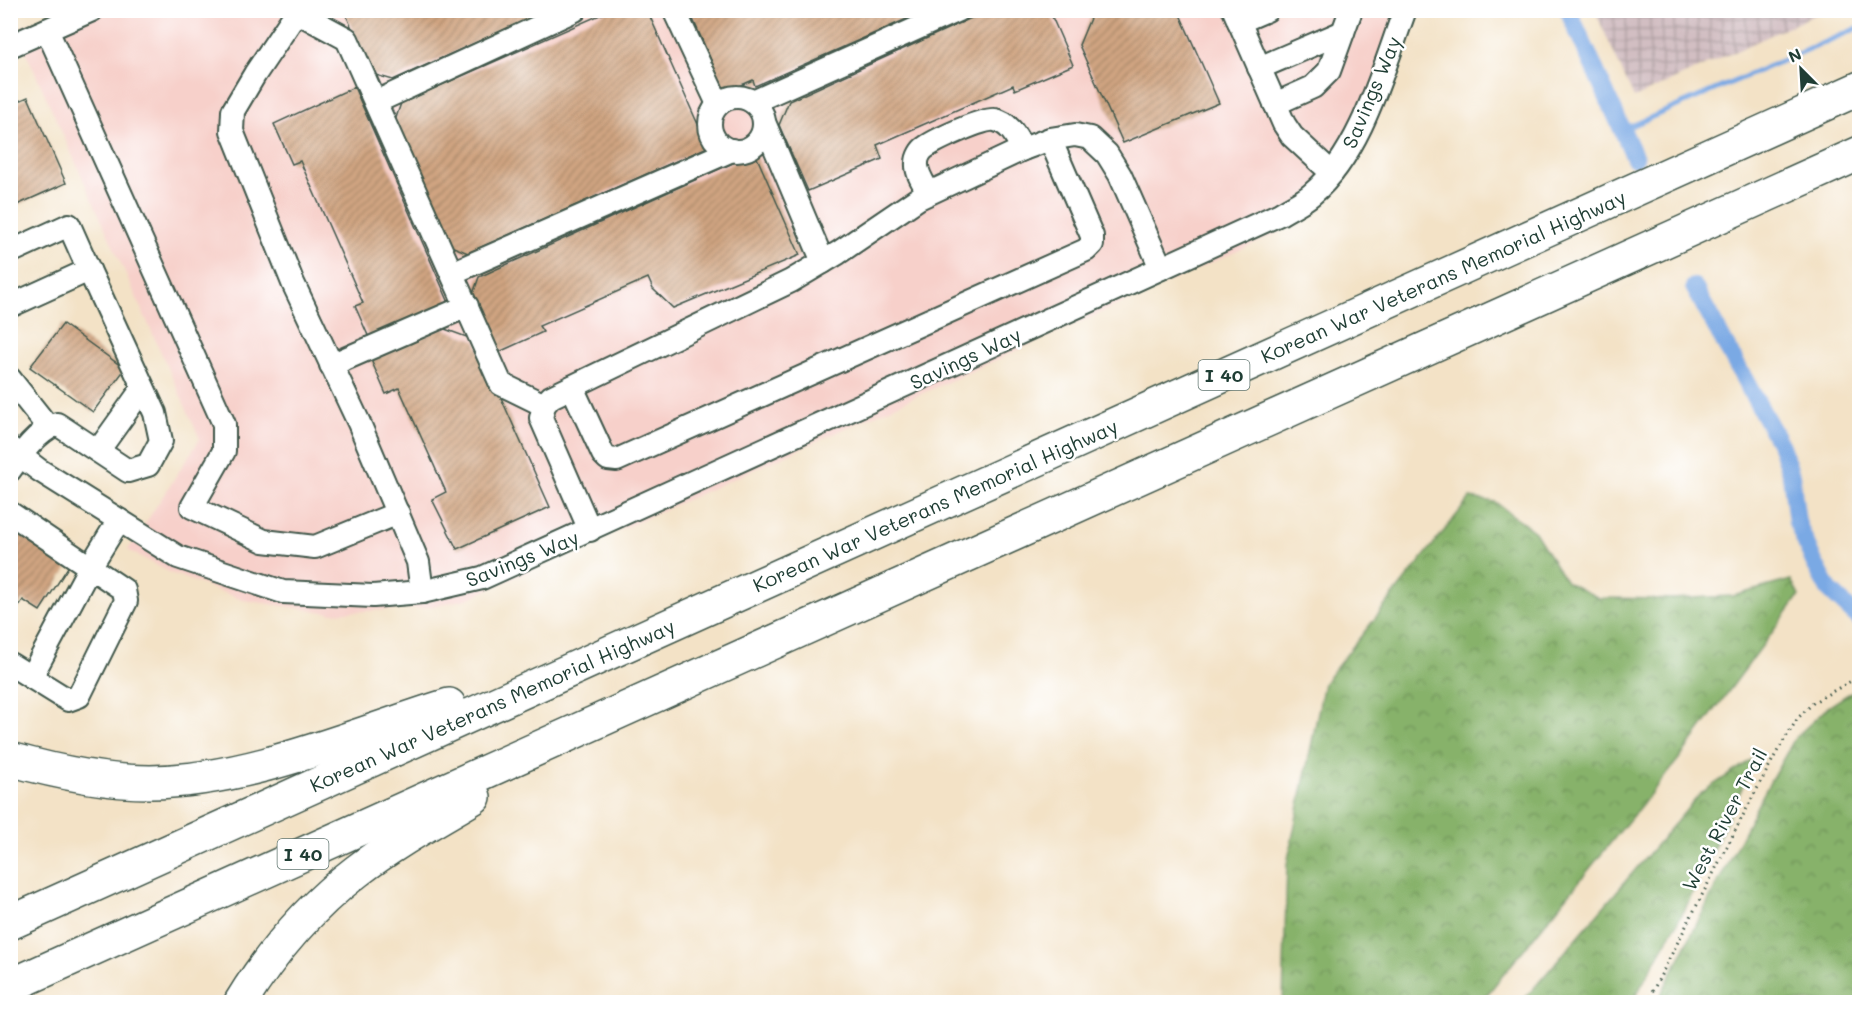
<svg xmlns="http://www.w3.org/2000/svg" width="1870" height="1013" font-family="Mali,sans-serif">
  <defs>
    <pattern id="industrial-grid" width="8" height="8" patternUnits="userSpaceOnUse" patternTransform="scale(1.5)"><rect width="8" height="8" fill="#d2bec2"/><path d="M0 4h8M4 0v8" fill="none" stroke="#aa9c9e"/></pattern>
    <pattern id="forest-crowns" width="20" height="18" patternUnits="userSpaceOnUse" patternTransform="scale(1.5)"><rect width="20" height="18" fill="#87b26a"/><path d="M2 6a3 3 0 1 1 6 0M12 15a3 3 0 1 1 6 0" fill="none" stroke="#6e9258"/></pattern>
    <pattern id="building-hatch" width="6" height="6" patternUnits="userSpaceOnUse" patternTransform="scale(1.5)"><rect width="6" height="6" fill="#d0a481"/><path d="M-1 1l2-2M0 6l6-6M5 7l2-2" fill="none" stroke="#a8876a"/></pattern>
  </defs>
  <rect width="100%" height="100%" fill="#fff"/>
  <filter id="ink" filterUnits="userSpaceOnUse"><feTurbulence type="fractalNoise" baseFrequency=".0167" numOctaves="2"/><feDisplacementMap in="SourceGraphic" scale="12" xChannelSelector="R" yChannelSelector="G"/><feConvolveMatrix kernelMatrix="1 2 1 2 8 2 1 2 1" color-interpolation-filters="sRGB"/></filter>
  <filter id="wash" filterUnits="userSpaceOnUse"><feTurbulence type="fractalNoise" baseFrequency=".008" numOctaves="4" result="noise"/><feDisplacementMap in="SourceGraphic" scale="24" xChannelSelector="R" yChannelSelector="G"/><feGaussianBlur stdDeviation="1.35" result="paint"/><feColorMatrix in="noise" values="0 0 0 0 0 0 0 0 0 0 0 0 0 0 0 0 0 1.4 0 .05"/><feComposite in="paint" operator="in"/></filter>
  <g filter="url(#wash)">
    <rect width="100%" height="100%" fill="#f3e2c6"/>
    <polygon fill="#f7d0ca" points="60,10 1417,11 1371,138 1350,174 1319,207 1284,230 467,599 423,608 331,613 243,600 171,573 128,550 200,439 16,30"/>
    <polygon fill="url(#industrial-grid)" points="1595,11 1823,11 1634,98"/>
    <g fill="url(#forest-crowns)" stroke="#53784f" stroke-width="1.5">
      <polygon points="1470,498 1495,502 1535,532 1566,582 1599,598 1670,599 1733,596 1791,580 1799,596 1678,760 1481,1002 1283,1002 1287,864 1324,683"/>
      <polygon points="1859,687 1859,1002 1657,1002 1760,800 1795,738 1828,707"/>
      <polygon points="1757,756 1685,909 1632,1002 1522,1002 1701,793"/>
    </g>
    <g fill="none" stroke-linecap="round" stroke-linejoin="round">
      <polyline stroke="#7aa9e4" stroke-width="5" points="1622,130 1860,27"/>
      <g stroke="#7aa9e4" stroke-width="18">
        <polyline points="1568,10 1635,158"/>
        <polyline points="1694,287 1781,446 1791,475 1797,522 1814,562 1829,590 1860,619"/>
      </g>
    </g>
    <g id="blocks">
      <g fill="url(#building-hatch)">
        <polygon points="344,10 548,10 393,80 372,74"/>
        <polygon points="611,10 647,10 708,147 468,253 451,246 395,121 401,103"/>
        <polygon points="689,10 927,10 755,86 753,80 725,92"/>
        <polygon points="989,10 1049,10 1073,65 1015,90 1013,85 877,145 882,159 808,191 779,125 789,101"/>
        <polygon points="1103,10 1178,10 1219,103 1123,143 1079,45 1091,16"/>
        <polygon points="354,87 450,305 370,340 355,306 363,303 300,161 292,164 274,124"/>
        <polygon points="28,97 66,183 10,208 10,105"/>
        <polygon points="755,153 800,255 673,308 653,289 648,278 539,326 543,332 499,352 472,297 479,277"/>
        <polygon points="63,324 125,369 93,412 30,367"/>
        <polygon points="442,328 475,340 550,507 457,549 432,499 446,492 399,388 386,394 371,360"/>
        <polygon points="10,525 70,564 40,611 23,600 10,619"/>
      </g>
    </g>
  </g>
  <g filter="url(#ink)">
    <use href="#blocks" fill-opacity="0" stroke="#3f564a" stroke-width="1.5"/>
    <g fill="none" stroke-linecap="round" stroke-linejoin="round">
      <defs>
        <g id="minor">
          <polyline points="298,10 255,74 233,111 232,131 293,283 359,423 418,562 422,592"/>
          <polyline points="674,10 718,104"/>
          <polyline points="1234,10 1284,124 1292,136 1332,173"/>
          <polyline points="297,12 347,39 501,384 544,405"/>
          <polyline points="1239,22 1267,10"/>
          <polyline points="47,30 224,424 224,451 192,507 264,541 315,547 398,513"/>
          <polyline points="10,46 92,10"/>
          <polyline points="1259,68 1343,32"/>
          <circle cx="737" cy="124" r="27"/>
          <polyline points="376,102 575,10"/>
          <polyline points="753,102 958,10"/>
          <polyline points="1275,104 1313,87 1329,71 1351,10"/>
          <polyline points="764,122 823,262"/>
          <path d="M929,193C924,184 916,173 917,163C917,157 921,150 926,147C936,140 985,117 995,120C1010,123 1016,137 1023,149"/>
          <polyline points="10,252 69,225 89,270"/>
          <polyline points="452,273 732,150"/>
          <path d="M10,306L89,270L155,413L161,441L148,465L128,471L57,424C37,432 22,453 10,470"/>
          <polyline points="331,365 467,306"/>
          <polyline points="10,379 48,427"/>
          <polyline points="572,387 603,454 608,459 617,460 1086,250 1092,244 1092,236 1050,139"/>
          <path d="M10,448L39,470L178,557L283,592L373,596L422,592L482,578L1280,214C1291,207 1303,202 1312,194C1361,153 1383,69 1405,10"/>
          <polyline points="98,451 143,388"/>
          <polyline points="10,513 124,590 126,601 79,696 68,700 10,664"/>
          <polyline points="590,530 541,418 544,405 551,397 791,281 838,253 919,198 1023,149 1050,139 1075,135 1090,138 1107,154 1120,175 1161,268"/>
          <polyline points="31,677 90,567 119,520"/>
        </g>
        <g id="highway">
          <path d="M10,759C56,772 102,782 150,782C250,781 353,735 449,705"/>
          <polyline points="10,923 1860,88"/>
          <polyline points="10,986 1860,153"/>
          <path d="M241,1002C271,953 311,906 357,871C393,843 434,821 474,797"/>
        </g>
      </defs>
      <use href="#minor" stroke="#3f564a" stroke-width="26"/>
      <use href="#highway" stroke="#3f564a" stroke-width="36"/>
      <polyline stroke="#3f564a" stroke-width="3" stroke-dasharray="1.5 4.5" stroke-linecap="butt" points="1647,1002 1750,802 1778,750 1798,718 1814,702 1860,676"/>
      <use href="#minor" stroke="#fff" stroke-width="22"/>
      <use href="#highway" stroke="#fff" stroke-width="33"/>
    </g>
  </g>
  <g text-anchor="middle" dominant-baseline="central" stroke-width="5" stroke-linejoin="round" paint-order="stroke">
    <g fill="#fff" stroke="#627771" stroke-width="1.5">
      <rect x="1198.5" y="360" width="51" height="30" rx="4.5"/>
      <rect x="277.5" y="839" width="51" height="30" rx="4.5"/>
    </g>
    <g font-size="18" font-weight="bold" fill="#1f3d34">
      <text x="1224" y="375">I 40</text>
      <text x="303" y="854">I 40</text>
    </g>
    <g font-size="20" fill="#1f3d34" stroke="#fff">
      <text transform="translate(1371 92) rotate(-67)">Savings Way</text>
      <text transform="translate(1443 276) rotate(-24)">Korean War Veterans Memorial Highway</text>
      <text transform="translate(965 358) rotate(-25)">Savings Way</text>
      <text transform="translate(935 505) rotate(-24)">Korean War Veterans Memorial Highway</text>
      <text transform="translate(522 558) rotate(-22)">Savings Way</text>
      <text transform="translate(492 705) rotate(-24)">Korean War Veterans Memorial Highway</text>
      <text transform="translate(1724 819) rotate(-62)">West River Trail</text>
    </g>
  </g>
  <rect width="1870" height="1013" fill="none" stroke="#fff" stroke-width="36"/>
  <g transform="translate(1801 69) rotate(336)" stroke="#ffffff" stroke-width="4.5" paint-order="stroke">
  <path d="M0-4.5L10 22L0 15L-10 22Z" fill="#1f3d34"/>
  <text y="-9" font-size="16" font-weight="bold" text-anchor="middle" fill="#1f3d34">N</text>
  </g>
</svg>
